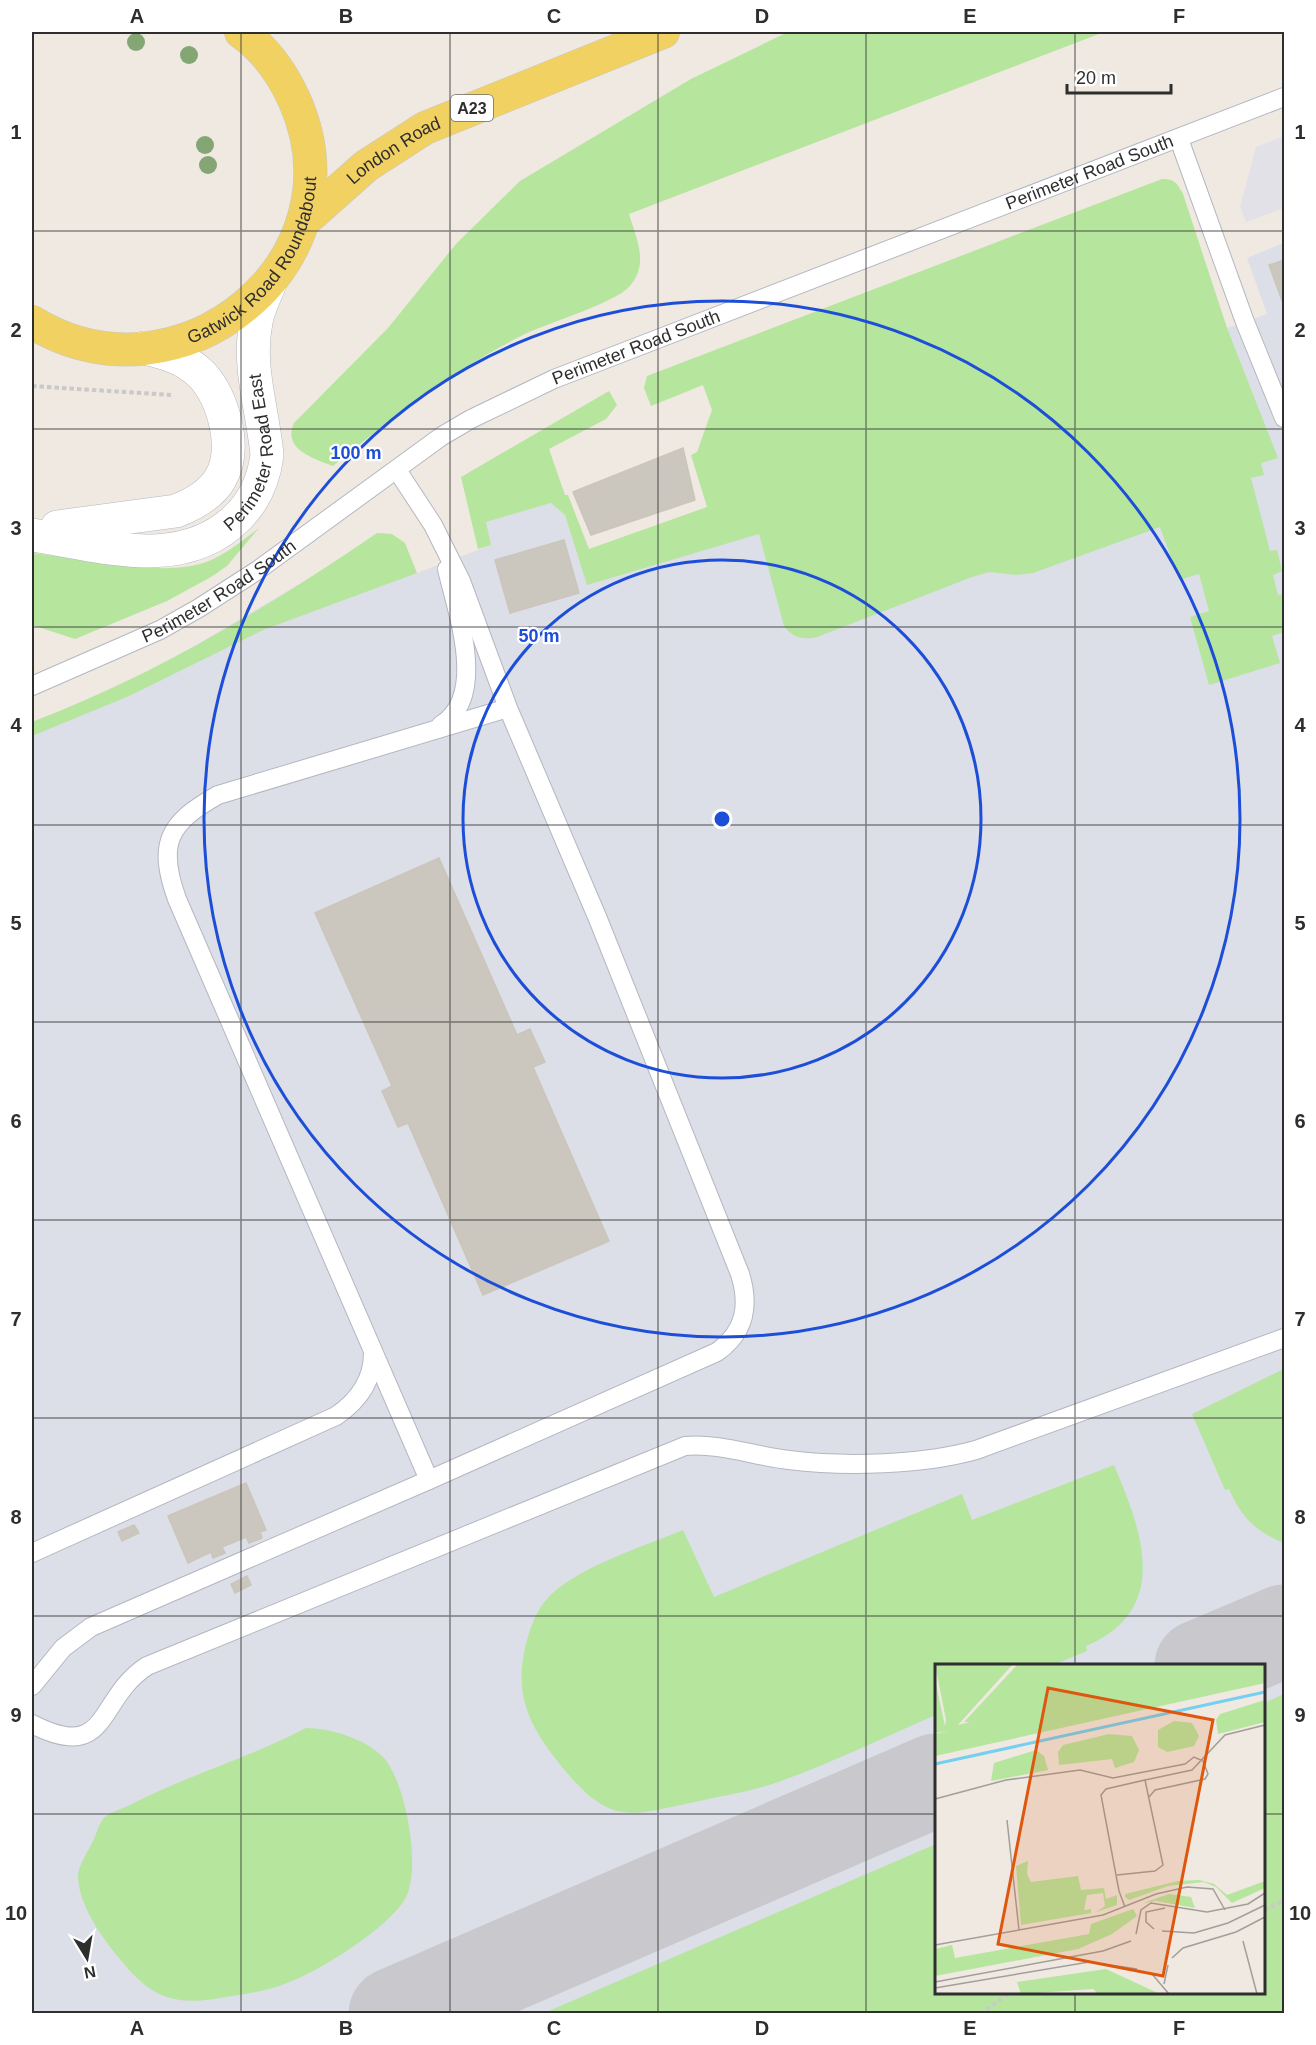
<svg xmlns="http://www.w3.org/2000/svg" width="1316" height="2045" font-family="Helvetica,sans-serif">
  <rect width="100%" height="100%" fill="#efe9e1"/>
  <polygon fill="#e3e1e8" points="1284,136 1284,208 1246,222 1240,207 1256,147"/>
  <path fill="#dcdee8" fill-rule="evenodd" d="M1284,243V2013H32V722L97,696L164,664L330,566L417,573L491,545L485,522L551,503L565,515L583,570L721,529L1201,250L1227,328L1267,314L1247,258ZM936,1666H1264V1992H936Z"/>
  <g fill="#b6e59e">
    <path d="M788,32H1104L629,214C636,238 650,264 629,287C614,303 548,323 525,334C454,369 394,416 333,466C313,458 282,449 294,423L388,328L456,244L520,181L691,79Z"/>
    <path d="M1162,179C1174,178 1178,184 1183,194L1227,328L1278,458L1261,463L1264,475L1251,478L1270,551L1277,550L1282,571L1273,575L1278,595L1284,594V632L1272,636L1280,663L1209,685L1190,617L1209,611L1199,574L1179,580L1160,527L1033,573L1016,575L989,572L972,577L817,637C803,640 793,638 784,626L759,534L587,585L565,515L551,503L486,522L491,545L478,549L461,477L609,391L617,405L606,419L549,449L565,495H568L589,549L707,507L691,455L697,452L712,410L703,385L651,406L644,388L647,376Z"/>
    <path d="M259,528L227,566L211,577L167,601L75,639L32,625V553C80,558 165,579 209,561C228,553 243,540 259,528Z"/>
    <path d="M377,533L392,534L405,543L417,573L263,630L129,696L32,736V722C155,675 269,607 377,533Z"/>
    <path d="M1284,1369V1543C1256,1532 1241,1517 1229,1489L1225,1490L1192,1414Z"/>
    <path d="M1114,1465C1142,1531 1172,1610 1086,1646L1087,1651L1053,1665L936,1666V1715C884,1737 832,1763 778,1782C750,1792 719,1796 690,1803C668,1807 645,1815 623,1812C600,1809 583,1791 568,1774C533,1732 512,1700 526,1644C530,1628 536,1611 547,1599C574,1568 645,1546 683,1530L714,1597L962,1494L972,1520Z"/>
    <polygon points="1284,1694 1284,2013 544,2013 936,1844 936,1992 1264,1992 1264,1703"/>
    <path d="M306,1728C331,1728 366,1739 384,1758C406,1783 422,1870 405,1899C388,1928 320,1971 287,1983C270,1990 251,1993 232,1996C179,2006 155,2003 120,1959C102,1938 78,1904 78,1875C79,1864 89,1850 93,1841C96,1835 99,1824 103,1819C108,1813 121,1809 128,1806C185,1776 249,1758 306,1728Z"/>
  </g>
  <g fill="none" stroke-linecap="round" stroke-linejoin="round">
    <g stroke="#c9c8cc" stroke-width="93">
      <polyline points="1201,1666 1284,1631"/>
      <polyline points="395,2014 936,1780"/>
    </g>
  </g>
  <g fill="#cbc7bf" stroke="#cbc5ba" stroke-width="1.5">
    <polygon points="1284,260 1284,306 1269,265"/>
    <polygon points="683,448 695,500 591,535 573,492"/>
    <polygon points="564,540 579,593 510,613 495,560"/>
    <polygon points="439,858 517,1035 530,1029 545,1062 533,1067 609,1241 483,1295 408,1123 398,1127 382,1091 392,1086 315,913"/>
    <polygon points="246,1483 266,1530 260,1532 262,1538 249,1543 246,1537 222,1547 225,1553 213,1558 211,1552 188,1563 168,1516"/>
    <polygon points="134,1525 139,1533 122,1541 118,1532"/>
    <polygon points="247,1576 251,1585 235,1593 231,1584"/>
  </g>
  <g fill="none" stroke-linecap="round" stroke-linejoin="round">
    <defs>
      <g id="lane">
        <polyline points="1179,139 1245,322 1284,418"/>
        <path d="M397,470L433,525L461,581L508,708L598,919L740,1274C750,1306 745,1332 717,1352L429,1480L177,899C157,844 168,823 218,795L508,708"/>
        <path id="s1" d="M32,686L160,630L199,608L258,570L442,436L471,419L554,379L1284,97"/>
        <path d="M441,725C488,696 457,613 447,569"/>
        <path d="M32,1553L336,1416C358,1401 373,1381 373,1353"/>
        <polyline points="32,1686 63,1648 91,1627 429,1480"/>
        <path d="M32,1724C110,1764 96,1699 147,1666L685,1446C721,1443 753,1456 789,1460C845,1467 922,1465 976,1450L1284,1338"/>
      </g>
      <g id="street">
        <path d="M57,527L176,511C218,495 235,470 226,425C222,407 215,389 202,375C185,358 166,353 144,348"/>
        <path id="s2" d="M32,535C101,545 182,573 238,517C255,500 264,479 267,455C263,411 247,366 256,322C258,309 265,296 270,283"/>
      </g>
      <g id="primary">
        <path id="s3" d="M303,222L366,166L425,128L663,32"/>
        <path id="s4" d="M32,322C179,413 367,261 294,99C282,73 264,48 241,32"/>
      </g>
    </defs>
    <use href="#lane" stroke="#b4b7c1" stroke-width="20"/>
    <use href="#street" stroke="#b4b7c1" stroke-width="34"/>
    <use href="#primary" stroke="#c9c9c9" stroke-width="34"/>
    <g stroke="#c9c9c9" stroke-width="4" stroke-dasharray="4.5 3" stroke-linecap="butt">
      <polyline points="32,386 171,395"/>
      <polyline points="1264,1910 1284,1901"/>
      <polyline points="980,2014 1011,1992"/>
    </g>
    <use href="#lane" stroke="#fff" stroke-width="18"/>
    <use href="#street" stroke="#fff" stroke-width="33"/>
    <use href="#primary" stroke="#f2d163" stroke-width="33"/>
  </g>
  <g fill="#84a574">
    <circle cx="136" cy="42" r="9"/>
    <circle cx="189" cy="55" r="9"/>
    <circle cx="205" cy="145" r="9"/>
    <circle cx="208" cy="165" r="9"/>
  </g>
  <path fill="none" stroke="#2e2e2e" stroke-width="1.5" stroke-opacity="0.55" d="M241,32V2014M450,32V2014M658,32V2014M866,32V2014M1075,32V1666M32,231H1284M32,429H1284M32,627H1284M32,825H1284M32,1022H1284M32,1220H1284M32,1418H1284M32,1616H1284M32,1814H936M1264,1814H1284M1075,1992V2014"/>
  <g fill="none" stroke="#1d4ed8" stroke-width="3">
    <circle cx="722" cy="819" r="259"/>
    <circle cx="722" cy="819" r="518"/>
  </g>
  <g text-anchor="middle" dominant-baseline="central" stroke-width="4.5" stroke-linejoin="round" paint-order="stroke">
    <rect fill="#fff" stroke="#6d6d6d" stroke-width="1.5" x="451" y="95" width="42" height="26" rx="4.5"/>
    <g font-size="16" font-weight="bold" fill="#2e2e2e">
      <text x="472" y="108">A23</text>
    </g>
    <g font-size="18" fill="#2e2e2e" stroke="#fff">
      <text stroke="none"><textPath href="#s3" startOffset="116">London Road</textPath></text>
      <text stroke="none"><textPath href="#s1" startOffset="1182">Perimeter Road South</textPath></text>
      <text stroke="none"><textPath href="#s4" startOffset="270">Gatwick Road Roundabout</textPath></text>
      <text stroke="none"><textPath href="#s1" startOffset="696">Perimeter Road South</textPath></text>
      <text stroke="none"><textPath href="#s2" startOffset="284">Perimeter Road East</textPath></text>
      <text stroke="none"><textPath href="#s1" startOffset="210">Perimeter Road South</textPath></text>
    </g>
  </g>
  <g transform="translate(935 1664)">
    <rect width="330" height="330" fill="#efe9e1"/>
    <path d="M0,0H78L23,61L35,58H29L83,0H330V19L0,92V70L12,67L0,69V15L10,62L11,56ZM330,36V58L283,70L281,56L285,50ZM239,57L257,59L264,72L259,82L232,88L223,83V66ZM174,70L197,72L204,86L199,98L180,104L177,95L124,101L123,88L128,81ZM101,86L109,92L113,106L56,117L59,99ZM93,197L92,210L96,218L143,212L146,226L169,224L171,235L182,231V241L161,248L170,242L168,229L152,231L149,246L156,245V249L86,261L81,202ZM264,216L279,220L292,231L330,217V224L297,239L281,223L269,218L233,222L194,236L190,233V230L243,217ZM234,230L256,233L260,244L221,237L208,239ZM198,245L202,252L177,270L143,285L0,312V285L17,281L20,294L154,270L156,260ZM171,305L225,330H163L158,325L86,330L82,318Z" fill="#b6e59e"/>
    <path fill="none" stroke="#75cff0" stroke-width="3" d="M0,100L330,28"/>
    <path fill="none" stroke="#a29e99" stroke-width="1.5" d="M210,116L257,106L290,71L330,61M0,135L71,116L145,106L178,114L250,100L259,93L268,97L273,110L270,115L220,126L214,133M72,156L84,266M182,211L220,207L228,201L210,116L171,125L166,131L184,227L190,243M219,265L211,258V248L230,244M227,267L259,269L293,259L330,241M201,270L206,246L216,239L272,248L313,240L330,229M308,277L322,330M0,281L168,251L221,230L252,223L278,225L290,246M237,294L248,284L301,268L330,253M217,310L234,330M0,318L168,287L196,277M229,320L233,301M0,324L154,298L202,305"/>
    <path fill="#df570e" fill-opacity="0.15" stroke="#df570e" stroke-width="3" d="M113,24L278,56L228,312L63,280Z"/>
    <rect width="330" height="330" fill="none" stroke="#2e2e2e" stroke-width="3"/>
  </g>
  <circle cx="722" cy="819" r="9" fill="#1d4ed8" stroke="#fff" stroke-width="3"/>
  <g font-size="18" text-anchor="middle" font-weight="bold" fill="#1d4ed8" stroke="#fff" stroke-width="4.5" stroke-linejoin="round" paint-order="stroke">
    <text x="356" y="459">100 m</text>
    <text x="539" y="642">50 m</text>
  </g>
  <rect width="1316" height="2045" fill="none" stroke="#ffffff" stroke-width="66"/>
  <g transform="translate(87 1958) rotate(169)" stroke="#ffffff" stroke-width="4.5" paint-order="stroke">
  <path d="M0-4.5L10 22L0 15L-10 22Z" fill="#2e2e2e"/>
  <text y="-9" font-size="16" font-weight="bold" text-anchor="middle" fill="#2e2e2e">N</text>
  </g>
  <path d="M1067 84v9h104v-9" fill="none" stroke="#2e2e2e" stroke-width="3"/>
  <text x="1076" y="84" font-size="18" fill="#2e2e2e" stroke="#ffffff" stroke-width="4.5" paint-order="stroke">20 m</text>
  <rect x="33" y="33" width="1250" height="1979" fill="none" stroke="#2e2e2e" stroke-width="2"/>
  <g font-size="20" text-anchor="middle" font-weight="bold" fill="#2e2e2e">
    <text x="137" y="23">A</text>
    <text x="346" y="23">B</text>
    <text x="554" y="23">C</text>
    <text x="762" y="23">D</text>
    <text x="970" y="23">E</text>
    <text x="1179" y="23">F</text>
    <text x="16" y="139">1</text>
    <text x="1300" y="139">1</text>
    <text x="16" y="337">2</text>
    <text x="1300" y="337">2</text>
    <text x="16" y="535">3</text>
    <text x="1300" y="535">3</text>
    <text x="16" y="732">4</text>
    <text x="1300" y="732">4</text>
    <text x="16" y="930">5</text>
    <text x="1300" y="930">5</text>
    <text x="16" y="1128">6</text>
    <text x="1300" y="1128">6</text>
    <text x="16" y="1326">7</text>
    <text x="1300" y="1326">7</text>
    <text x="16" y="1524">8</text>
    <text x="1300" y="1524">8</text>
    <text x="16" y="1722">9</text>
    <text x="1300" y="1722">9</text>
    <text x="16" y="1920">10</text>
    <text x="1300" y="1920">10</text>
    <text x="137" y="2035">A</text>
    <text x="346" y="2035">B</text>
    <text x="554" y="2035">C</text>
    <text x="762" y="2035">D</text>
    <text x="970" y="2035">E</text>
    <text x="1179" y="2035">F</text>
  </g>
</svg>
